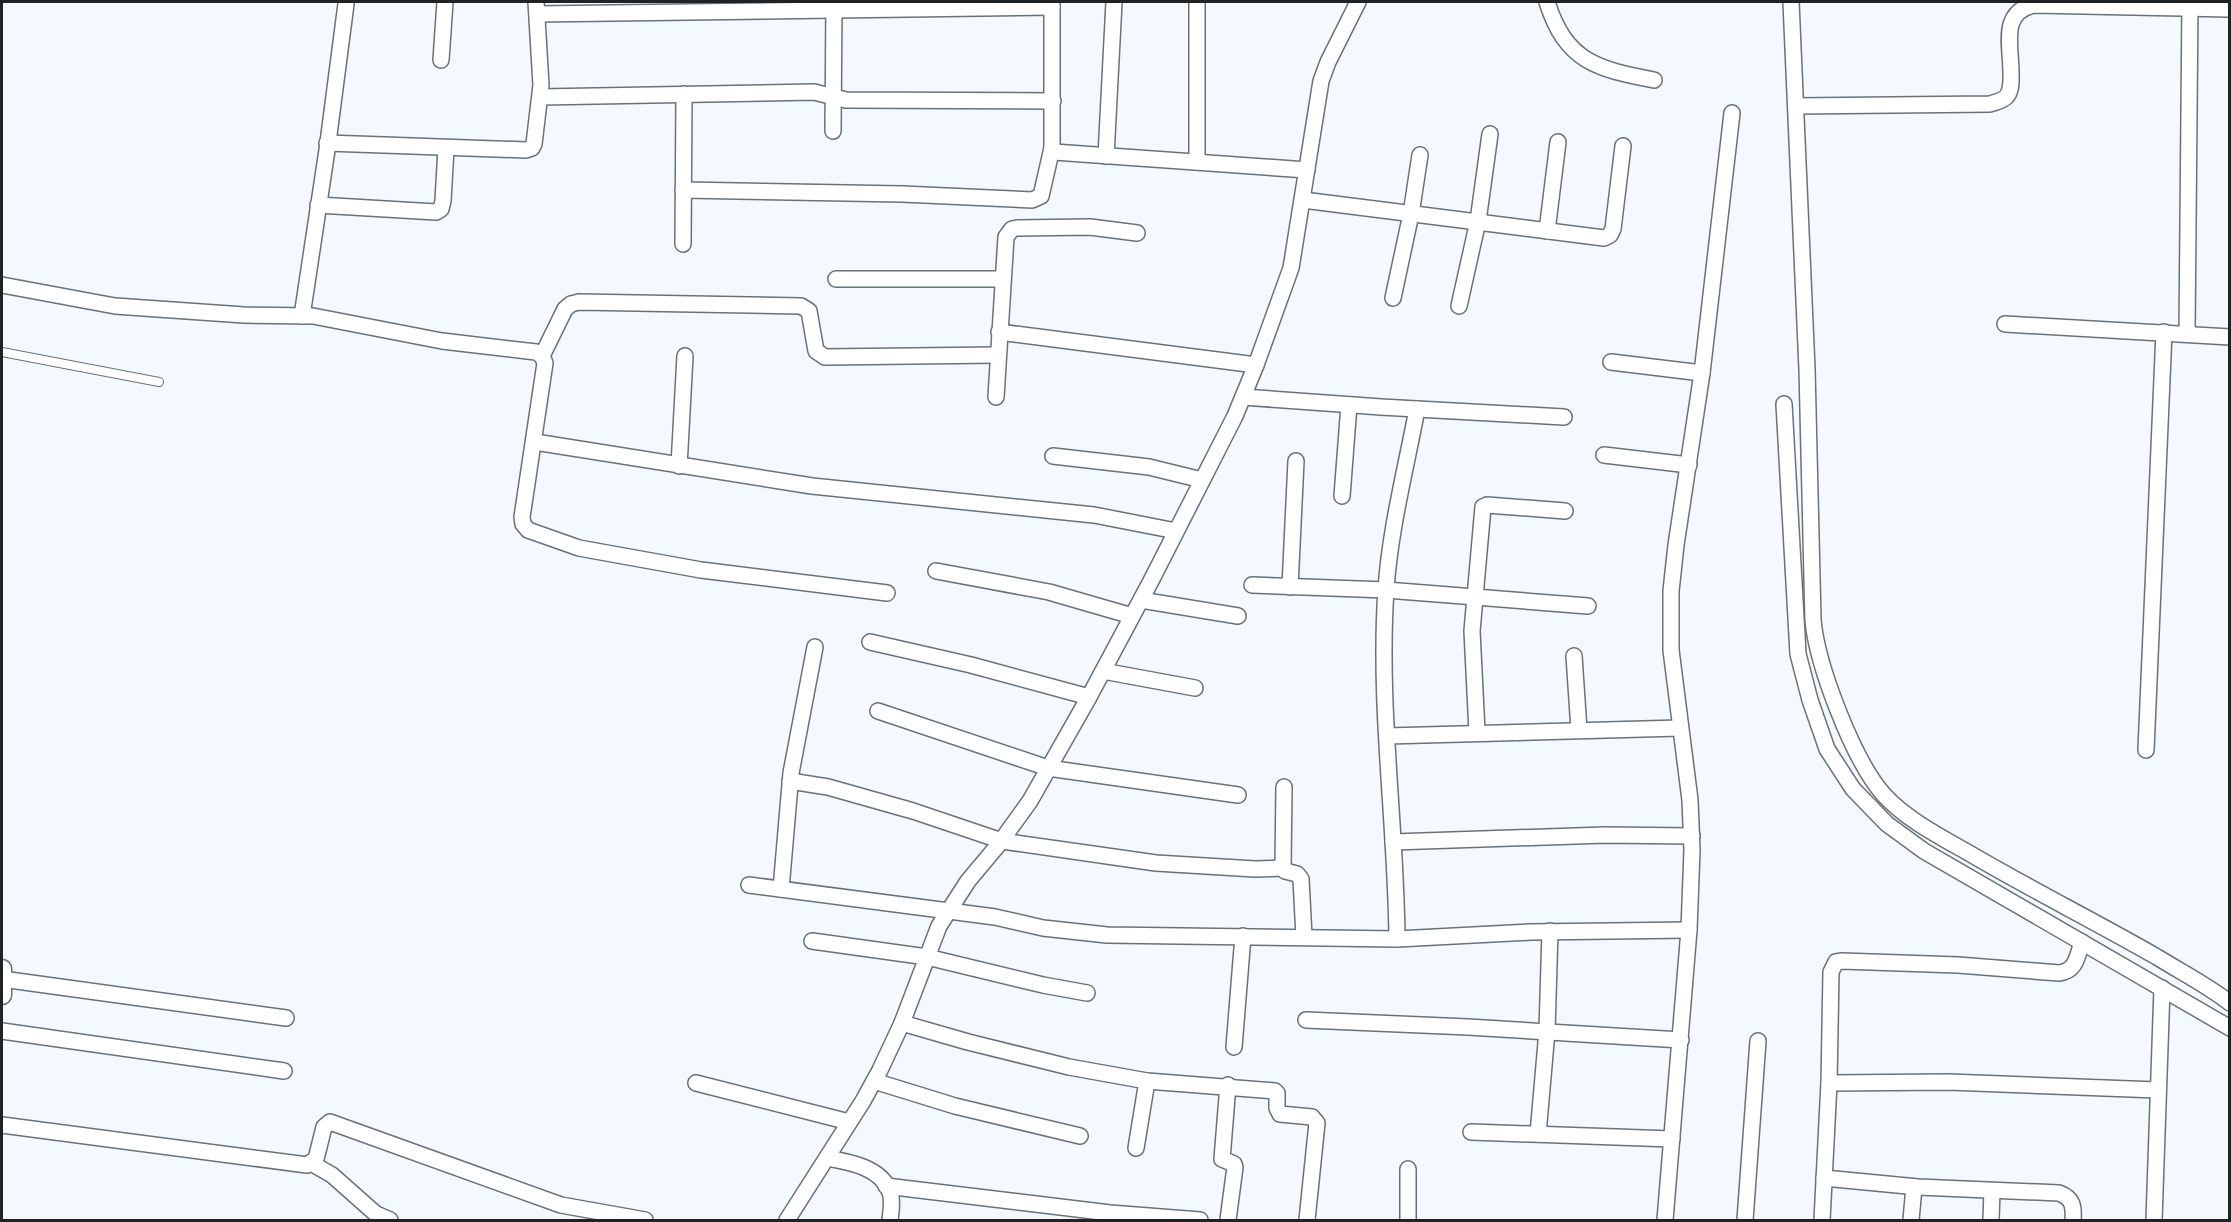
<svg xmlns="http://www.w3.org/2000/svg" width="2231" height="1222" font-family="'Golos Text',sans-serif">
  <rect width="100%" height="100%" fill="#f3f9fe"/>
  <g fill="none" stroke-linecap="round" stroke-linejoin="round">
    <defs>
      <polyline id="service" points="2,352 159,382"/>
      <g id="minor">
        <polyline points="1052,2 1052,148 1054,152 1307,170"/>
        <polyline points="1197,2 1197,162"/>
        <path d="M1547,2C1566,62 1597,69 1654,80"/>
        <path d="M1791,2L1807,369L1813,620C1817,665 1853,760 1884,795C1908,821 1943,838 1974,856C2034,891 2096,922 2157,957C2181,972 2207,985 2230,1003"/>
        <polyline points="537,14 1052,7"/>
        <polyline points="441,60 445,2"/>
        <polyline points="540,97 814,92 846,100 1053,101"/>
        <path d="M1796,106L1990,104C1996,102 2003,101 2007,96C2012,89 2011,80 2011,73C2011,45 2000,12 2034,5L2230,9"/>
        <polyline points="833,131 834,2"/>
        <polyline points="327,143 526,150 532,148 534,144 541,85 536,2"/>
        <polyline points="1106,156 1114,2"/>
        <polyline points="683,190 902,194 1032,200 1041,196 1052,148"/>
        <polyline points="1303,200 1604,238 1610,235 1613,229 1623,146"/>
        <polyline points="318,205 436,212 441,209 443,201 446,148"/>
        <polyline points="1547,231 1558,142"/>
        <polyline points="683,244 684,94"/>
        <polyline points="836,279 1002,279"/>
        <polyline points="2,285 115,306 244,315 313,316 442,341 536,352 542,356 545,363 522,517 523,524 528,530 579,548 701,570 887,593"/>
        <polyline points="1393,298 1411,214 1420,155"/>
        <polyline points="1459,306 1478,221 1490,134"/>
        <polyline points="302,316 327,150 346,4"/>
        <polyline points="2005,324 2230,337"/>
        <polyline points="999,332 1256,365"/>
        <polyline points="2187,334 2190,2"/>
        <polyline points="542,356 565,309 571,304 579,302 801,306 809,311 816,351 825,357 998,355"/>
        <polyline points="1611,362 1702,373"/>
        <polyline points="996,397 1006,237 1012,229 1017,228 1090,227 1137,233"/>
        <polyline points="1243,397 1381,407 1564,417"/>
        <polyline points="1784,404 1798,654 1810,700 1827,749 1853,789 1887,824 1924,851 2230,1028"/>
        <polyline points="535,442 812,486 1094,515 1176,531"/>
        <polyline points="1604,455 1689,465"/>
        <polyline points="1053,456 1149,467 1202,480"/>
        <polyline points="679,466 685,356"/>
        <polyline points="1342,496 1349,405"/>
        <polyline points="936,571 1049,592 1132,616"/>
        <polyline points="1252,585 1386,590 1588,606"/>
        <polyline points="1290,587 1296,461"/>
        <polyline points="1141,600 1238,616"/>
        <polyline points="870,642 971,665 1089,697"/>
        <polyline points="1574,656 1579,730"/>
        <polyline points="1103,671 1195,688"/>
        <polyline points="878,711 1048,768 1238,795"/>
        <polyline points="1477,732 1472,631 1483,507 1487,505 1565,511"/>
        <polyline points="1387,736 1680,728"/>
        <polyline points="2146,750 2164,332"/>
        <polyline points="790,781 828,787 913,811 1002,841 1156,863 1255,869 1284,868"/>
        <polyline points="1284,787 1283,868 1285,871 1297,874 1301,879 1304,937"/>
        <polyline points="1393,842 1605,835 1692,836"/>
        <polyline points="749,885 995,917 1043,928 1107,935 1397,939 1531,932 1689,930"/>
        <polyline points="781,889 791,773 815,647"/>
        <path d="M1397,939C1396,822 1378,706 1386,589C1390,529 1406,468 1417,409"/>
        <polyline points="812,941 927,957 1043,985 1087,993"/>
        <polyline points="2,979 286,1018"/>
        <polyline points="1306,1020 1468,1027 1681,1040"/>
        <polyline points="902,1023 968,1042 1069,1067 1147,1081 1275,1091 1277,1093 1277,1108 1280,1114 1312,1117 1317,1123 1307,1220"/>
        <polyline points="2,1031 284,1071"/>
        <polyline points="1234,1047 1243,936"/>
        <polyline points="874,1081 955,1106 1080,1136"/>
        <polyline points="696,1083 849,1122"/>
        <polyline points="1829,1083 1949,1082 2157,1090"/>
        <polyline points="2,1125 307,1165 316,1159 324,1127 330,1122 561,1205 645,1220"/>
        <polyline points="1471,1132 1672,1139"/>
        <polyline points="1538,1134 1547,1031 1550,931"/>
        <polyline points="1136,1148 1147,1081"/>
        <path d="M827,1158C849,1162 881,1167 890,1192C893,1201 891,1212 890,1220"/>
        <polyline points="311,1163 332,1175 376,1214 390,1220"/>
        <path d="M1824,1178L1918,1187L2059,1193C2073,1198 2074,1207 2073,1220"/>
        <polyline points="886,1186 1110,1213 1200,1220"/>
        <polyline points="787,1220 863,1101 880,1070 902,1023 939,926 968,881 999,844 1030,801 1089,697 1152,579 1235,416 1256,365 1291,268 1321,81 1328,62 1358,2"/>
        <polyline points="1228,1220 1235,1167 1234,1164 1222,1159 1228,1085"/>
        <polyline points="1408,1220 1408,1169"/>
        <polyline points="1665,1220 1689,930 1692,850 1690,800 1671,650 1671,591 1676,545 1702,373 1732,113"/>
        <polyline points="1745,1220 1758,1041"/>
        <path d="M1822,1220L1829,1083L1831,972L1836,962L1842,961L1958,965L2059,973C2076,971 2077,957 2082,942"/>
        <polyline points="1911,1220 1914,1187"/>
        <polyline points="1991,1220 1992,1191"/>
        <polyline points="2154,1220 2162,988"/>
      </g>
      <polyline id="tertiary" points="2,969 2,995"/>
    </defs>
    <use href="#service" stroke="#697279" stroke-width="10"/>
    <use href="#minor" stroke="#697279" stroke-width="18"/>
    <use href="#tertiary" stroke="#697279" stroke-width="21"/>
    <use href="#service" stroke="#fff" stroke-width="8"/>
    <use href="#minor" stroke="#fff" stroke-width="15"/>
    <use href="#tertiary" stroke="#fff" stroke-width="18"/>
  </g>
  <rect width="2231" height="1222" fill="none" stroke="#1f2326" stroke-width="6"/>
</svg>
